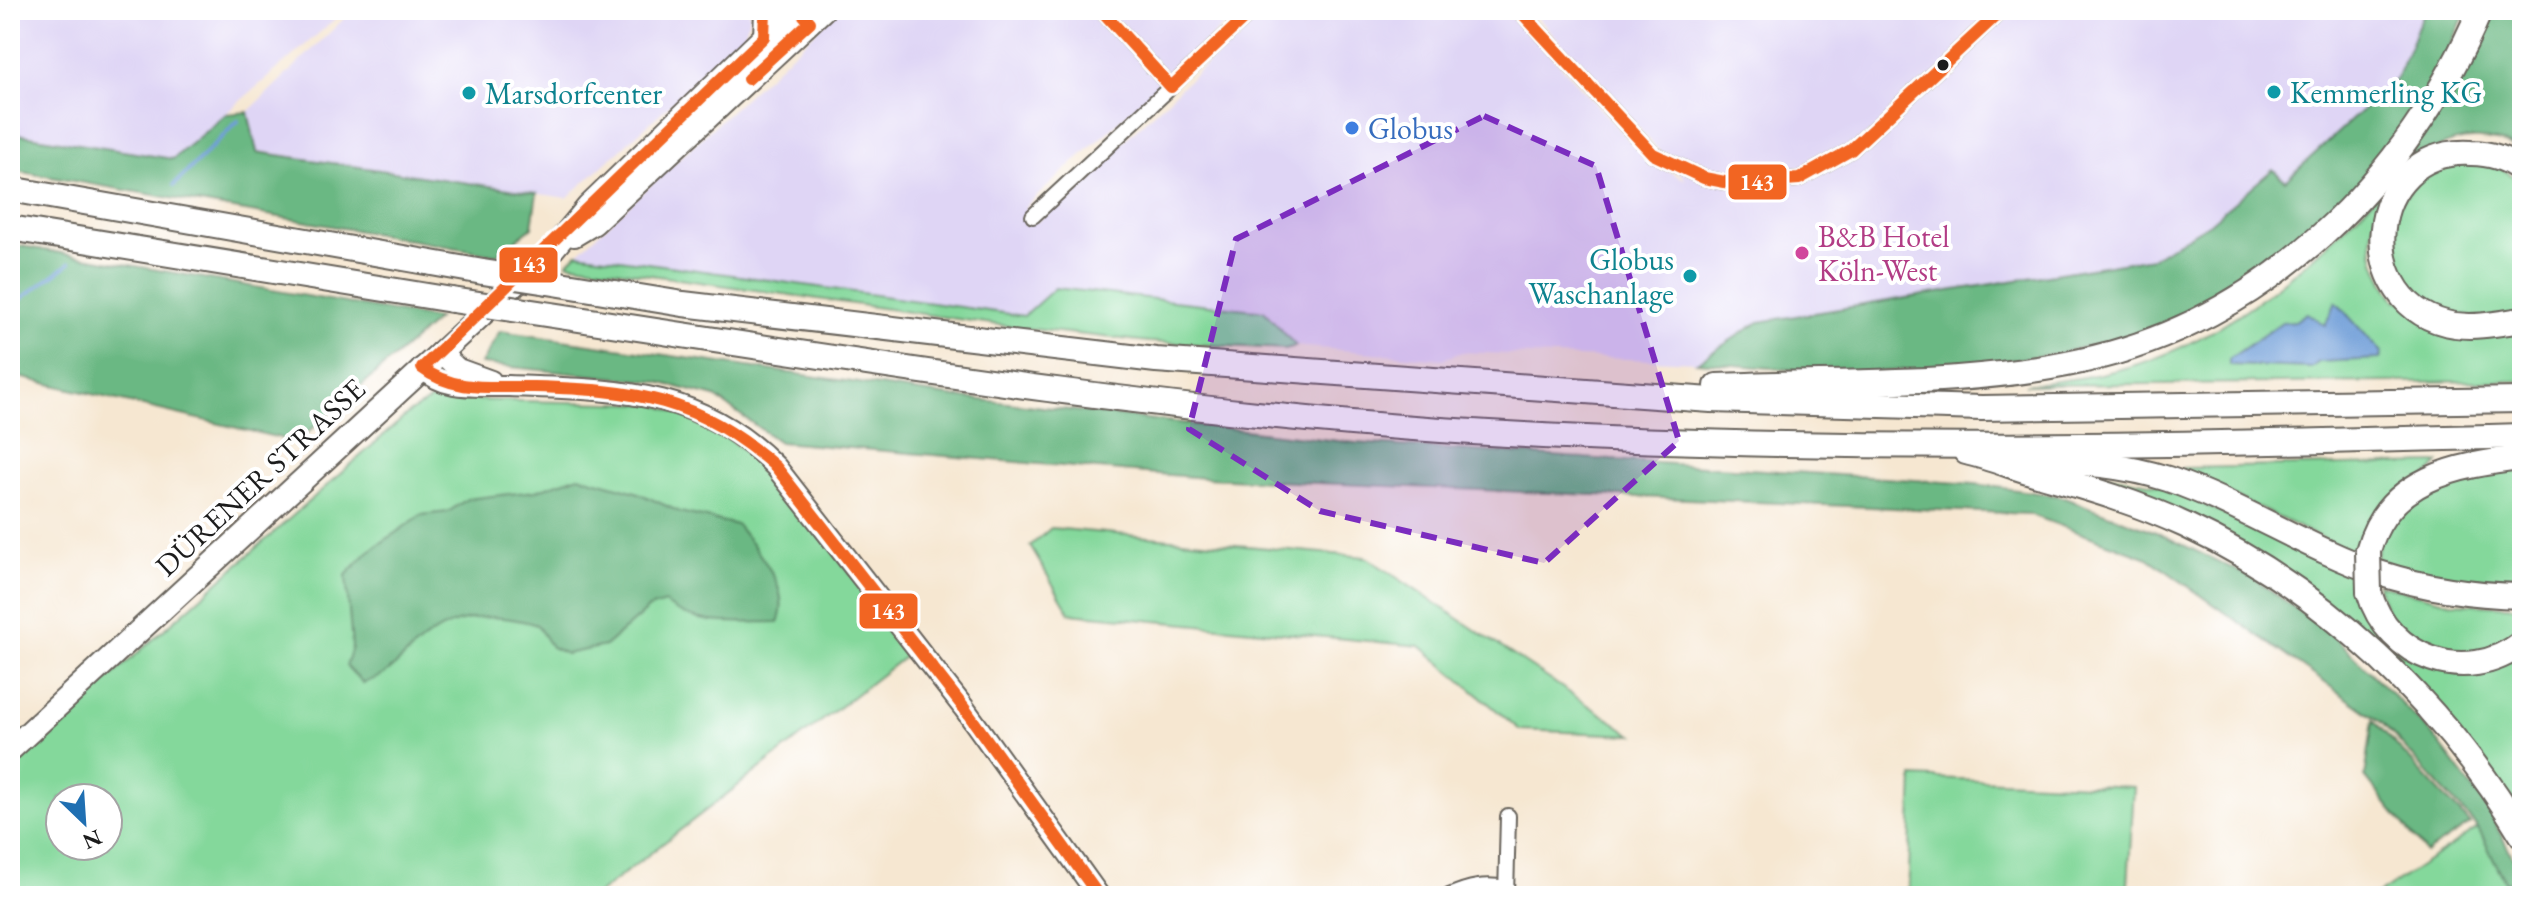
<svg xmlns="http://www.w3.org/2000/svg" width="2532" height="906" font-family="'EB Garamond',serif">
  <rect width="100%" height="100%" fill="#fff"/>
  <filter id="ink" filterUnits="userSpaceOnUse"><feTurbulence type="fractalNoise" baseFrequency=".0125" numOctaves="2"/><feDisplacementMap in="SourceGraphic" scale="16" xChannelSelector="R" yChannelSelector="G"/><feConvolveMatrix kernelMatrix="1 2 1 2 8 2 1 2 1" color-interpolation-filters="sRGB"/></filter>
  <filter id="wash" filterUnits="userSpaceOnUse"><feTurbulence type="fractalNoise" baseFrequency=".006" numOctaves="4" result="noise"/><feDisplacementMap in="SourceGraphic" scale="32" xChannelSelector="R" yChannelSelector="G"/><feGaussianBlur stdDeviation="1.8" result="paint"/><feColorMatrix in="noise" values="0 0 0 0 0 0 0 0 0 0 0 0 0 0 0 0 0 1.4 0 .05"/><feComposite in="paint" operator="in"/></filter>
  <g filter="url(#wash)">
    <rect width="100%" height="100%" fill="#f6e7d1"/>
    <g fill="#dfd5f5">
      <polygon points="10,10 338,10 340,15 173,159 10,133"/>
      <polygon points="353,10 749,10 750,17 743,38 567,198 257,151 248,112"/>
      <polygon points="839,10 1241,10 1025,207 1037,222 1264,10 1510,10 1647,160 1686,180 1531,10 2425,10 2397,79 2285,182 2272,169 2210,223 2152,258 1759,322 1697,362 1462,352 1443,359 1296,346 1285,349 1149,342 1013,327 567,263"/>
    </g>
    <g fill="#84d89b" stroke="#507a5c" stroke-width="2" fill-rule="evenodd">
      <polygon points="2444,163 2495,164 2522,182 2522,314 2460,319 2422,303 2392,262 2393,212 2425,172"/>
      <path d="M2395,176C2367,229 2362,248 2395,300L2522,328V381L2025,385C2060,381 2094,377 2128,367C2231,339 2324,252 2395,176Z"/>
      <polygon points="577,253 1024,316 1055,288 1264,311 1296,346 1285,349 1149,342 1013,327 567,263"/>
      <path d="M433,399L654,404L714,426L773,475L912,651L595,896H10V766L410,412ZM60,798H108V846H60Z"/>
      <polygon points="2439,463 2357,555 2181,471 2182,468"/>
      <polygon points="2522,466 2522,588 2472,585 2376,562 2380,533 2419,489"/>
      <polygon points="2092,472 2164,486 2357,576 2363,609 2367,609 2402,654 2522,652 2522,824 2362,632 2084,476"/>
      <polygon points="1051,528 1366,557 1633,735 1520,730 1420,646 1070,613 1030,546"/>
      <polygon points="2377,584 2454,603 2522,607 2522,634 2501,649 2439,655 2390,622"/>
      <polygon points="1913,777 2134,787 2128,885 2132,896 1908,896"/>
      <polygon points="2478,828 2506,883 2522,875 2522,896 2375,896"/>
    </g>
    <g fill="#6bb883" stroke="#446a50" stroke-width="2">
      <polygon points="2425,10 2467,10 2422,106 2341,208 2244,285 2159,327 2061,353 1957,367 1844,374 1697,362 1759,322 2152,258 2210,223 2273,169 2285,181 2396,79"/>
      <path d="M2486,10H2522V150C2469,125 2437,144 2395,176Z"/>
      <polygon points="248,112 257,152 537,193 532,227 497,255 10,170 10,133 173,159 226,114"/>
      <polygon points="10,244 438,319 297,442 10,375"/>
      <polygon points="500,331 956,397 1356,443 1975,484 2059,496 2156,532 2253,578 2334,636 2432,734 2486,806 2522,875 2506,883 2478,828 2382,723 2148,558 2029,514 1205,478 779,442 715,397 658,382 481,364"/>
      <path d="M579,476L636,492L680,512L737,525C757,551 793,589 778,622C739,622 696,628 665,603L649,608L605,646L566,654L551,647L537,625C492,611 449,615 414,648C393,667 391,674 363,683L346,666L352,647L346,575L368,552L421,515L448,512L467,499L535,491Z"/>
      <polygon points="2373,720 2470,824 2426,853 2365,777"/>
    </g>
    <polygon fill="#6f9ed8" stroke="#465d7a" stroke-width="2" points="2336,302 2382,353 2380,359 2319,362 2311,368 2229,365 2229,359 2282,322 2295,321 2307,313 2325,325"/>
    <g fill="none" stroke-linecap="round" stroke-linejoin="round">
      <g stroke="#6f9ed8" stroke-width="4">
        <polyline points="174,185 238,121"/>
        <polyline points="10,307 70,263"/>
      </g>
    </g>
  </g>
  <g filter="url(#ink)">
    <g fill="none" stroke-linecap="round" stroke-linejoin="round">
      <defs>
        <g id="street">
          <polyline points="1101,10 1171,87"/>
          <polyline points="1519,10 1653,154 1704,178 1735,184 1799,179 1851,150 2002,10"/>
          <polyline points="1033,216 1253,10"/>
          <path d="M1449,896C1470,887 1484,884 1506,888"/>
          <polyline points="1506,896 1508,816"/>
        </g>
        <g id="secondary">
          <polyline points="764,37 765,10"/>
          <polyline points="440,352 458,369 491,381"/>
          <path d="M422,368C446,391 477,385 509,386C614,390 698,387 776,467L964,708L1099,896"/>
        </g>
        <g id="primary">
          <polyline points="574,235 594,223 823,10"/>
          <polyline points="10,750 553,249 588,207 764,37 798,10"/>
        </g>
        <g id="highway">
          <path d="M2522,170C2508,159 2489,153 2471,153C2363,147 2349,308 2455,325C2477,328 2500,323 2522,320"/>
          <polyline points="10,189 483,272"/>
          <polyline points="10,228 452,300"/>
          <polyline points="548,282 683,304 1156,360 1711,400 1982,408 2522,400"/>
          <path d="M519,310C825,356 1131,409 1441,430C1800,454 2162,446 2522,436"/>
          <path d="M1717,386C1837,380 1963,387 2081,361C2264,322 2409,179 2480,10"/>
          <path d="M1966,452C1991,458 2016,468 2041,475C2091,489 2138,503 2185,525C2325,590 2443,704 2522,835"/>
          <path d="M2018,459C2069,462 2119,463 2168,479C2241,504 2306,548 2379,573C2425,588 2473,595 2522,596"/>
          <path d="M2368,551C2387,478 2458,465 2522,458"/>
          <path d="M2369,592C2388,658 2466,687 2522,643"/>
        </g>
      </defs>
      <use href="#street" stroke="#68635b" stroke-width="18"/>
      <use href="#secondary" stroke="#68635b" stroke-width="24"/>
      <use href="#primary" stroke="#68635b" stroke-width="26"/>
      <use href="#highway" stroke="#68635b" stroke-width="28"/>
      <use href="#street" stroke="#fff" stroke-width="14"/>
      <use href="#secondary" stroke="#fff" stroke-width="20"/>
      <use href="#primary" stroke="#fff" stroke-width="22"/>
      <use href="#highway" stroke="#fff" stroke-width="24"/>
      <defs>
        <g id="highway-bridge">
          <polyline points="483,272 548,282"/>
          <polyline points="452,300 519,310"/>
          <polyline points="2368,551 2369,592"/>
        </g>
      </defs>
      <use href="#highway-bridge" stroke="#68635b" stroke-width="28" stroke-linecap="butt"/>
      <use href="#highway-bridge" stroke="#fff" stroke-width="24"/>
      <defs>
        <g id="bus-1">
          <path d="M765,10L764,37L422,368C454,393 496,386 534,387C635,390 698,397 776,467L964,708L1099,896"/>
          <polyline points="1101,10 1171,87 1253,10"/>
          <polyline points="1519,10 1653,154 1704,178 1735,184 1799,179 1851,150 2002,10"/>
          <polyline points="748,79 810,22 799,10"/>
        </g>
      </defs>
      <use href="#bus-1" stroke="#fff" stroke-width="18"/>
      <use href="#bus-1" stroke="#f26522" stroke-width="12"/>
    </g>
  </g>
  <path fill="#7b2cbf" fill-opacity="0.2" stroke="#7b2cbf" stroke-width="6" stroke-dasharray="16 10" stroke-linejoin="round" d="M1484,116L1596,166L1679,441L1544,563L1320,511L1189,429L1236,239Z"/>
  <circle fill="#1c1c1c" stroke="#fff" stroke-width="3" cx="1943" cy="65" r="7"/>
  <g fill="#0f9aa8" stroke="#fff" stroke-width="3">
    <circle cx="2274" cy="92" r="8"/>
    <circle cx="469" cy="93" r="8"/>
    <circle cx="1690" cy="276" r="8"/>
  </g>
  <circle fill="#3f7fe0" stroke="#fff" stroke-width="3" cx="1352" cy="128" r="8"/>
  <circle fill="#d1479c" stroke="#fff" stroke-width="3" cx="1802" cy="253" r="8"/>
  <g text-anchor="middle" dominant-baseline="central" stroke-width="8" stroke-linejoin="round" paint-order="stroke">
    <g font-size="30" fill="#0d838f" stroke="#fff" text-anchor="start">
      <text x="2290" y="92">Kemmerling KG</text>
      <text x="485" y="93">Marsdorfcenter</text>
      <text x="1674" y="259" text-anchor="end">Globus<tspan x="1674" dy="34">Waschanlage</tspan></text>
    </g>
    <g font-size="30" fill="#366cbe" stroke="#fff" text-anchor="start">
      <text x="1368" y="128">Globus</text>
    </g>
    <g font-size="30" fill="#b23c85" stroke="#fff" text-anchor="start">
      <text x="1818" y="236">B&amp;B Hotel<tspan x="1818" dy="34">Köln-West</tspan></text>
    </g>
    <g font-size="30" fill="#1c1c1c" stroke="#fff">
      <text transform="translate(260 477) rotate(-43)">DÜRENER STRASSE</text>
    </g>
  </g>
  <g stroke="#fff" stroke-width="3">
    <rect x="1727" y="163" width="61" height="38" rx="8" fill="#f26522"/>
    <rect x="498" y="246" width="61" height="38" rx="8" fill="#f26522"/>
    <rect x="858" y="592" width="61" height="38" rx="8" fill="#f26522"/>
  </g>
  <g font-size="22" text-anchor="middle" font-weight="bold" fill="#fff">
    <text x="1757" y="190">143</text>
    <text x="529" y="272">143</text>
    <text x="888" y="619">143</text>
  </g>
  <rect width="2532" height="906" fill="none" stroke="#fff" stroke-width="40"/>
  <g transform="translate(84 822) rotate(155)"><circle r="38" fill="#ffffff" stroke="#a4a4a4" stroke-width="2"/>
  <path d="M0-6L14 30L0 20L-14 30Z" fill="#1f6fb2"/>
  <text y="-12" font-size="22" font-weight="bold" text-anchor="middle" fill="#1c1c1c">N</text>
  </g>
</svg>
